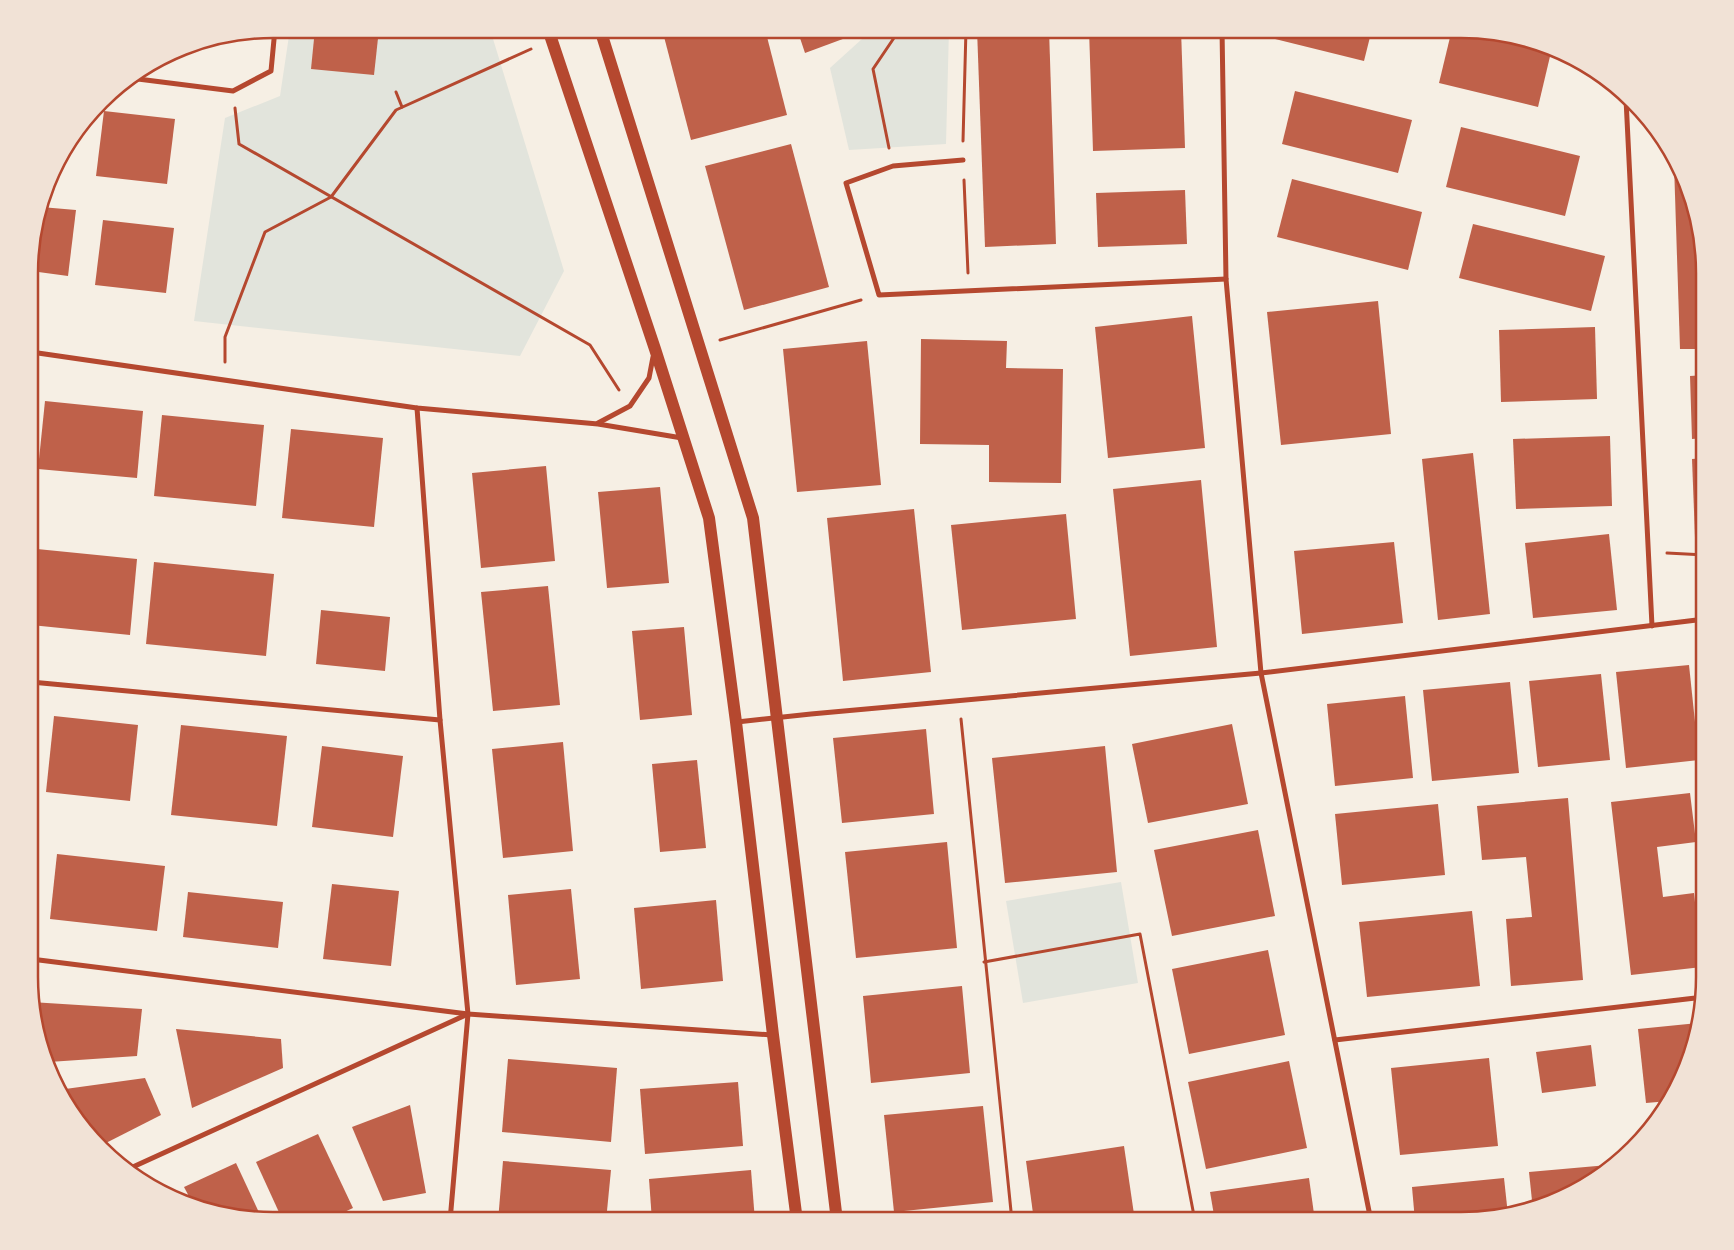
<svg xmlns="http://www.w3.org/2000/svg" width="1734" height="1250" font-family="Rubik,sans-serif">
  <rect width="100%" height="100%" fill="#f6efe4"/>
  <g fill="#e2e4dc">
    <polygon points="290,29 490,29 564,271 520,356 194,321 225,118 280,96"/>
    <polygon points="873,29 949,29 946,144 849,150 830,68"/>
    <polygon points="1121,882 1138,983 1023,1003 1006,901"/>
  </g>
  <g fill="#bf614a">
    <polygon points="315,29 379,29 374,75 311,69"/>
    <polygon points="662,29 765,29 787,115 691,140"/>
    <polygon points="797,29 857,29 859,33 805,53"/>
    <polygon points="977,29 1049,29 1056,244 985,247"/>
    <polygon points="1089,29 1181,29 1185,148 1093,151"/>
    <polygon points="1261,29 1372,29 1364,61 1259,35"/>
    <polygon points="1452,29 1477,29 1540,42 1552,48 1538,107 1439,83"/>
    <polygon points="1295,91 1412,120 1398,173 1282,144"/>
    <polygon points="104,111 175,119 167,184 96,176"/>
    <polygon points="1461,127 1580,156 1565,216 1446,187"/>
    <polygon points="791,144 829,287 744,310 705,166"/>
    <polygon points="1674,164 1680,164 1705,257 1705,349 1680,349"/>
    <polygon points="1292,179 1422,212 1408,270 1277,237"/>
    <polygon points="1185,190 1187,244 1098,247 1096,193"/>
    <polygon points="41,207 76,210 68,276 31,271 31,241"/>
    <polygon points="103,220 174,228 166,293 95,285"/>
    <polygon points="1473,224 1605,256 1591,311 1459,278"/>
    <polygon points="1378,301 1391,434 1281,445 1267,312"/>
    <polygon points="1192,316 1205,448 1108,458 1095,327"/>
    <polygon points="1595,327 1597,399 1501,402 1499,330"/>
    <polygon points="921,339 1007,341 1006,368 1063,369 1061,483 989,482 989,445 920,444"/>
    <polygon points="867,341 881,485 797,492 783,349"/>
    <polygon points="1705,375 1705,438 1692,439 1690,376"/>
    <polygon points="45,401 143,411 137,478 38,469"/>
    <polygon points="162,415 264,425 256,506 154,496"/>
    <polygon points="291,429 383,438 374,527 282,518"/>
    <polygon points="1610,436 1612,506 1516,509 1513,439"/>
    <polygon points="1473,453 1490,614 1438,620 1422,459"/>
    <polygon points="1705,458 1705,537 1695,537 1692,459"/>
    <polygon points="546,466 555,561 481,568 472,473"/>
    <polygon points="1201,480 1217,647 1130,656 1113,489"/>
    <polygon points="660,487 669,583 607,588 598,492"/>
    <polygon points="914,509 931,672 843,681 827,518"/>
    <polygon points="1066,514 1076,619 962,630 951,525"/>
    <polygon points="1609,534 1617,610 1533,618 1525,543"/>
    <polygon points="1394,542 1403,623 1302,634 1294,551"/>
    <polygon points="37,549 137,559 130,635 31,625 31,607"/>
    <polygon points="154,562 274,574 266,656 146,644"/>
    <polygon points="548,586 560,705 493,711 481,592"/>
    <polygon points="321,610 390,617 385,671 316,664"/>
    <polygon points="684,627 692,715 640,720 632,631"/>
    <polygon points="1689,665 1699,760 1626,768 1616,672"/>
    <polygon points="1601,674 1610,760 1538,767 1529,681"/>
    <polygon points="1510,682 1519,773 1432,781 1423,690"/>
    <polygon points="1405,696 1413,778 1335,786 1327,704"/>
    <polygon points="54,716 138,725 130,801 46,792"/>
    <polygon points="1232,724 1248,804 1148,823 1132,744"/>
    <polygon points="181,725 287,736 277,826 171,815"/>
    <polygon points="926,729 934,814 842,823 833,738"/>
    <polygon points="563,742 573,851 503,858 492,749"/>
    <polygon points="322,746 403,756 393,837 312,827"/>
    <polygon points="1105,746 1117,872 1005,883 992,758"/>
    <polygon points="697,760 706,848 660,852 652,764"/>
    <polygon points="1690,793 1696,842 1657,847 1663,897 1694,893 1702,967 1631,975 1611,802"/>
    <polygon points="1568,798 1583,980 1511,986 1506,919 1532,917 1526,857 1482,860 1477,806"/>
    <polygon points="1438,804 1445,875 1342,885 1335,814"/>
    <polygon points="1258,830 1275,916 1172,936 1154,850"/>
    <polygon points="947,842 957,948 856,958 845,852"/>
    <polygon points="57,854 165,866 157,931 50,919"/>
    <polygon points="332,884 399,891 391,966 323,959"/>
    <polygon points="571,889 580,979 516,985 508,895"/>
    <polygon points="188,892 283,902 278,948 183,937"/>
    <polygon points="716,900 723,981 641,989 634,908"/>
    <polygon points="1472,911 1480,986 1367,997 1359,922"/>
    <polygon points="1268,950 1285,1035 1189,1054 1172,969"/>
    <polygon points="962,986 970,1073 871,1083 863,996"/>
    <polygon points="31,1002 142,1009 137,1056 49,1062 31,1009"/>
    <polygon points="1698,1023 1687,1071 1669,1101 1646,1103 1638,1029"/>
    <polygon points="176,1029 281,1039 283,1068 192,1108"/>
    <polygon points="1591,1045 1596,1086 1542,1093 1536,1052"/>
    <polygon points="1489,1058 1498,1146 1400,1155 1391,1068"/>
    <polygon points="508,1059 617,1068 611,1142 502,1132"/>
    <polygon points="1289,1061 1307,1148 1206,1169 1188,1082"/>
    <polygon points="145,1078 161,1115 102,1145 61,1099 58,1090"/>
    <polygon points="738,1082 743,1146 645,1154 640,1089"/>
    <polygon points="410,1105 426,1193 383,1201 352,1127"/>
    <polygon points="983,1106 993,1202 894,1212 884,1115"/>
    <polygon points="318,1134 353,1208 325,1221 283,1221 256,1162"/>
    <polygon points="1124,1146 1135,1221 1034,1221 1026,1161"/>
    <polygon points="503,1161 611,1170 606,1221 498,1221"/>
    <polygon points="236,1163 263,1221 257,1221 194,1206 184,1187"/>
    <polygon points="1608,1165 1570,1196 1533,1210 1529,1172"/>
    <polygon points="751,1170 755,1221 652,1221 649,1179"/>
    <polygon points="1309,1178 1315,1221 1215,1221 1210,1192"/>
    <polygon points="1504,1178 1508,1215 1462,1221 1415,1221 1412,1187"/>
  </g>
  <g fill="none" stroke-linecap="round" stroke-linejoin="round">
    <g stroke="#b5482f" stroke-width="3">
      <polyline points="396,92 402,107"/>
      <polyline points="235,108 239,144 590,345 619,390"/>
      <polyline points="963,141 966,29"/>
      <polyline points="889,148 873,69 900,29"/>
      <polyline points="964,180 968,273"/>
      <polyline points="720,340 861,300"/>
      <polyline points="225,362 225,337 265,232 331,197 396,110 531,49"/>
      <polyline points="1667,553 1705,555"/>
      <polyline points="961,719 1012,1221"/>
      <polyline points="984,962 1140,934 1195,1221"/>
    </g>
    <g stroke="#b5482f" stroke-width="5">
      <polyline points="1222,29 1226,279 1261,673 1371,1221"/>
      <polyline points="130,78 233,91 271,71 275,29"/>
      <polyline points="1626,99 1652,626"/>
      <polyline points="963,160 893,166 846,183 879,295 1226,279"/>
      <polyline points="31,352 417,408 598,424 682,438"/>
      <polyline points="417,408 440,720 468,1014 450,1221"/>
      <polyline points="598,423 630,406 649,378 653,357"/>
      <polyline points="31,682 440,720"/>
      <polyline points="737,722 811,714 1261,673 1705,619"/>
      <polyline points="31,959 468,1014 772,1035"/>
      <polyline points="1335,1040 1704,997"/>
      <polyline points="124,1171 468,1014"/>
    </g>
    <g stroke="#b5482f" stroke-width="12">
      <polyline points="548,29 655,349 709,518 736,722 773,1035 797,1221"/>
      <polyline points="600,29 753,518 837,1221"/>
    </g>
  </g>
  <path d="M0 0H1734V1250H0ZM273 38H1461A235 235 0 0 1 1696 273V977A235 235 0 0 1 1461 1212H273A235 235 0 0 1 38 977V273A235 235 0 0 1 273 38Z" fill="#f1e2d6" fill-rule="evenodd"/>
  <path fill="none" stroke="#b5482f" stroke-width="2.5" d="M273 38H1461A235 235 0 0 1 1696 273V977A235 235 0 0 1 1461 1212H273A235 235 0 0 1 38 977V273A235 235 0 0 1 273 38Z"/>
</svg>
